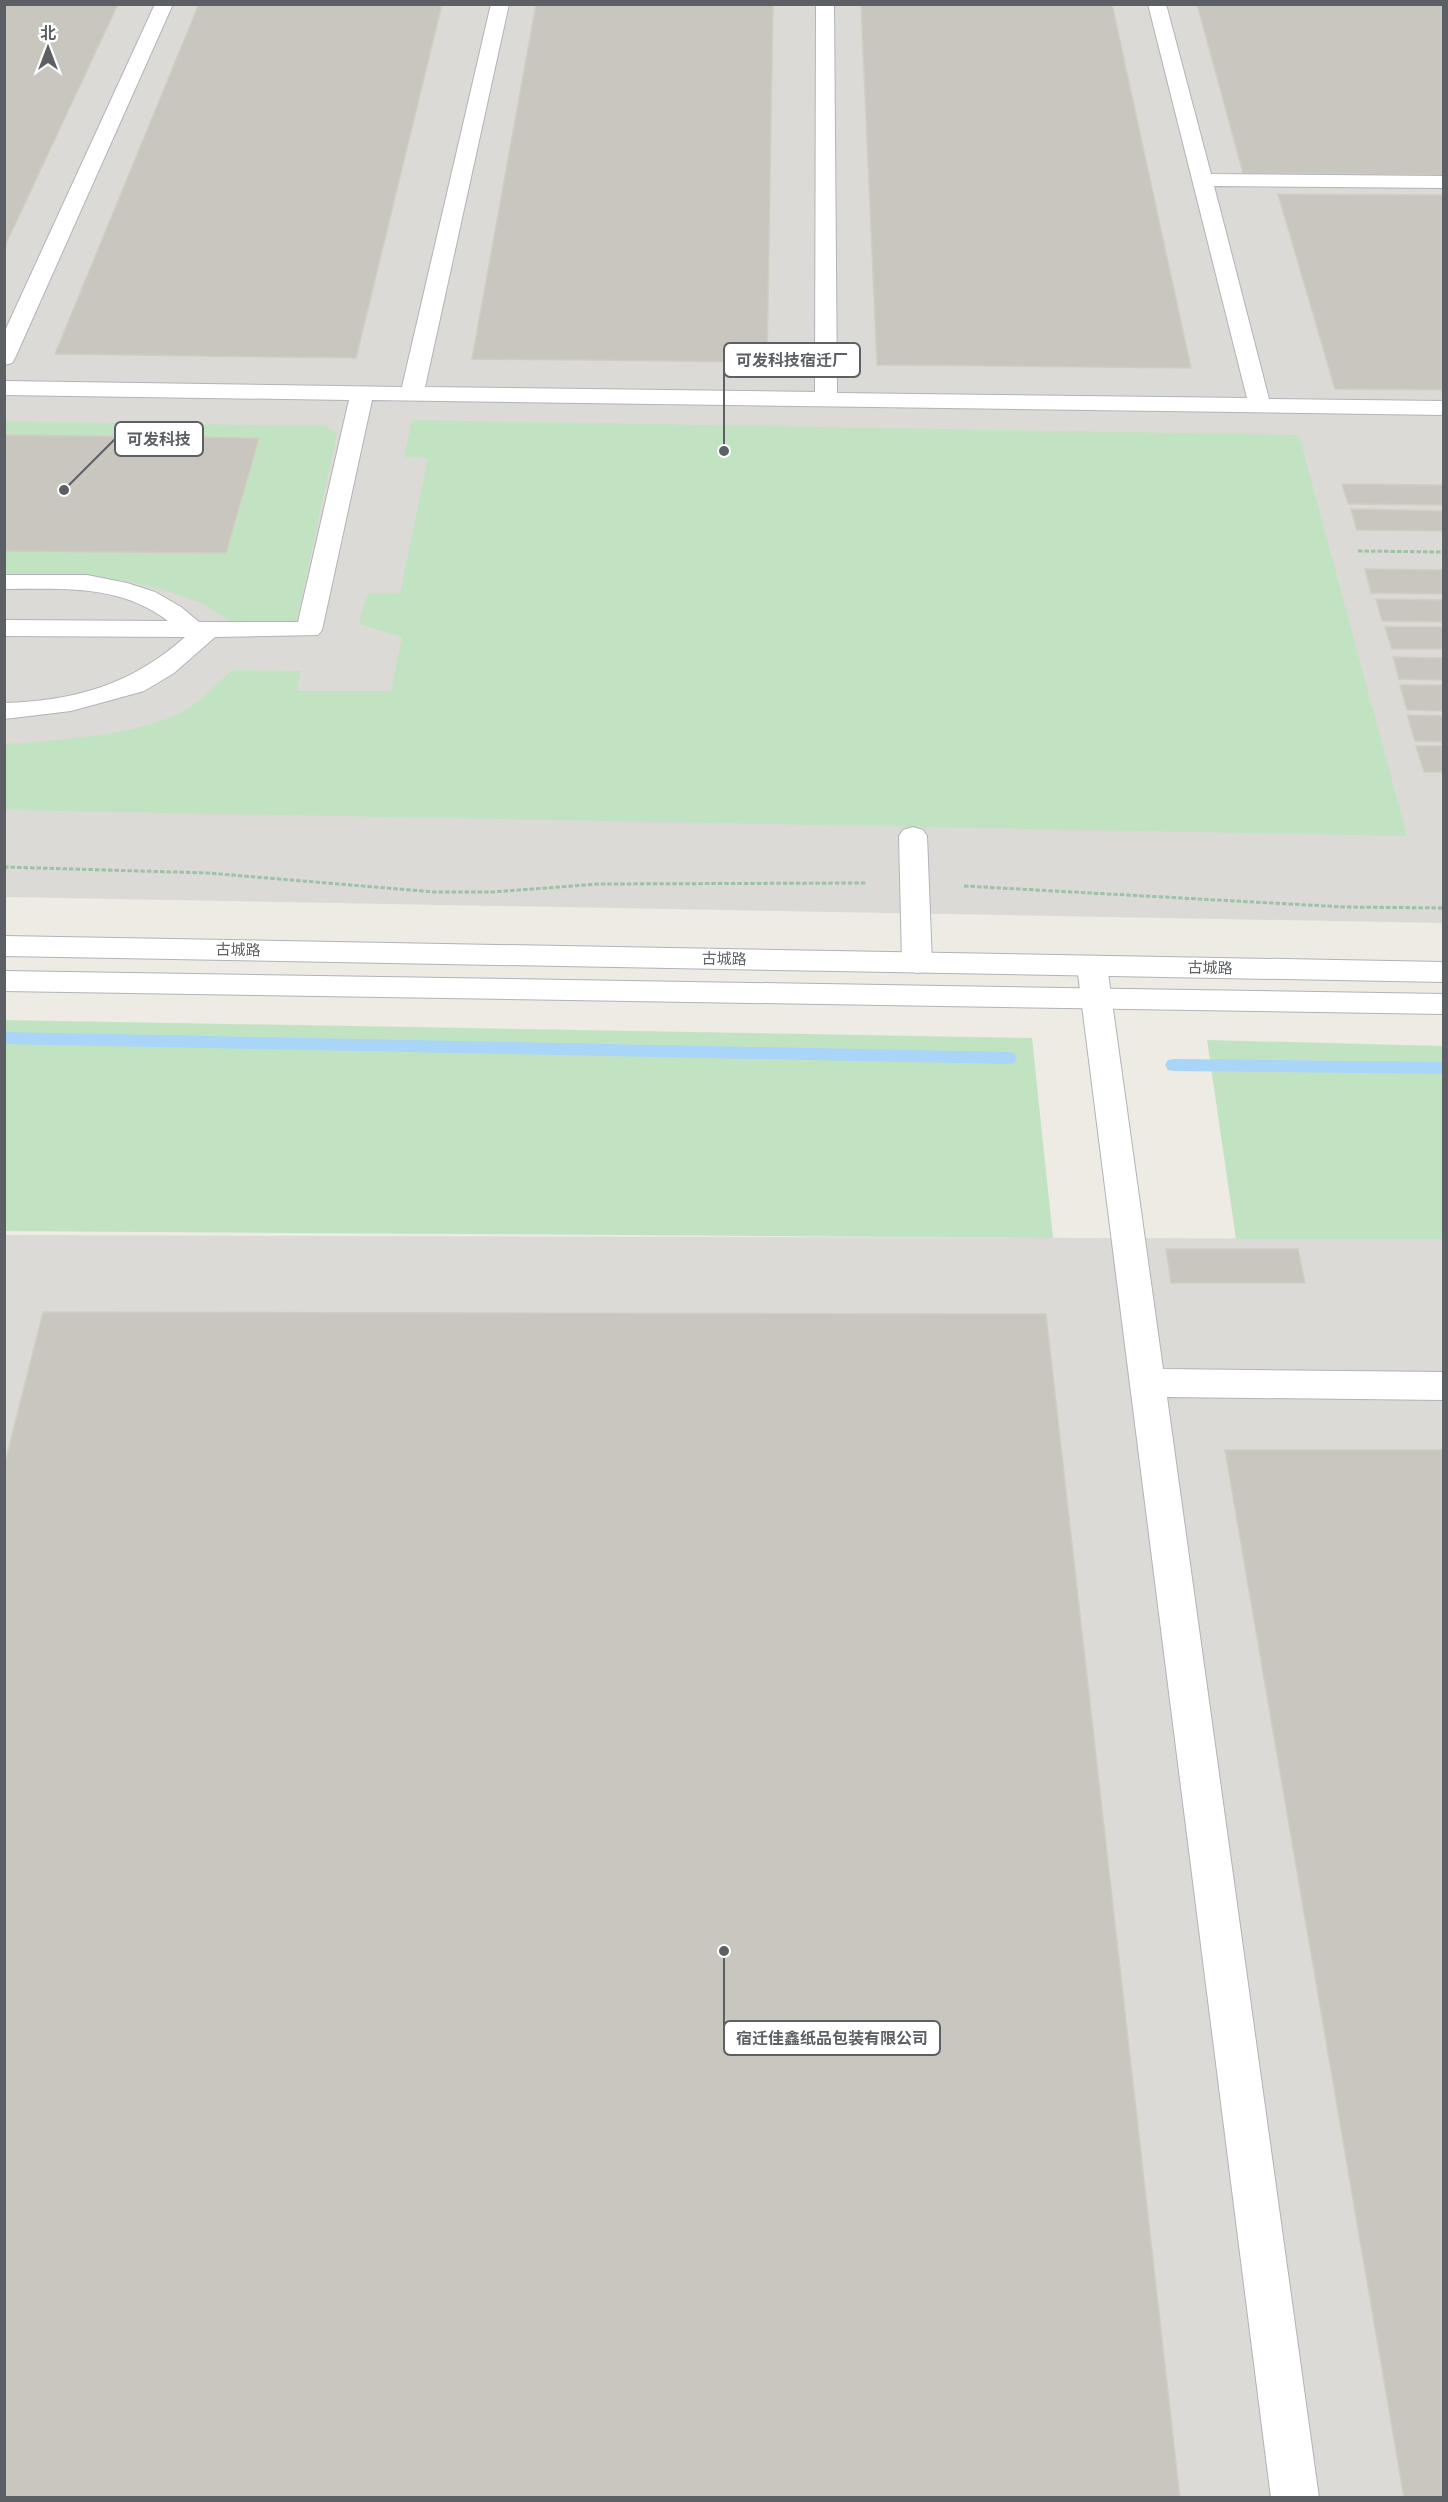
<svg xmlns="http://www.w3.org/2000/svg" width="1448" height="2502" font-family="'Roboto Condensed','Noto Sans SC',sans-serif">
  <rect width="100%" height="100%" fill="#edebe4"/>
  <g fill="#dcdad6">
    <polygon points="5,5 1443,5 1443,923 5,897"/>
    <polygon points="4,1235 1443,1239 1443,2497 5,2497"/>
  </g>
  <g fill="#c2e3c2">
    <path d="M412,420L1299,435L1407,836L5,810V744C56,740 137,736 182,712C200,703 217,683 232,670L301,671L297,691H391L402,637L359,624L367,594L400,593L428,458L404,457Z"/>
    <polygon points="5,421 325,426 337,433 296,624 233,623 202,603 165,590 122,580 5,579"/>
    <polygon points="5,1020 1032,1038 1053,1238 5,1231"/>
    <polygon points="1207,1040 1443,1046 1443,1239 1236,1239"/>
  </g>
  <g fill="none" stroke-linecap="round" stroke-linejoin="round">
    <g fill="#a9d5f8" fill-rule="evenodd">
      <polygon points="4,1032 1008,1052 1014,1053 1017,1058 1014,1063 1008,1064 4,1044"/>
      <polygon points="1174,1059 1444,1062 1444,1074 1174,1071 1168,1070 1165,1065 1168,1060"/>
    </g>
  </g>
  <g fill="#c9c6c0" stroke="#d1cdc3" stroke-width="1.5">
    <polygon points="4,4 118,4 4,248"/>
    <polygon points="199,4 442,4 356,358 55,354"/>
    <polygon points="536,4 773,4 767,362 472,359"/>
    <polygon points="861,4 1112,4 1191,368 877,365"/>
    <polygon points="1197,4 1444,4 1444,175 1243,173"/>
    <polygon points="1278,194 1444,195 1444,390 1335,389"/>
    <polygon points="4,435 259,438 226,553 4,551"/>
    <polygon points="1342,484 1444,485 1444,505 1348,504"/>
    <polygon points="1351,509 1444,511 1444,531 1357,530"/>
    <polygon points="1365,569 1444,570 1444,594 1371,593"/>
    <polygon points="1376,599 1444,600 1444,622 1382,621"/>
    <polygon points="1385,627 1444,627 1444,649 1392,649"/>
    <polygon points="1393,657 1444,658 1444,680 1399,679"/>
    <polygon points="1400,685 1444,685 1444,711 1407,710"/>
    <polygon points="1407,715 1444,716 1444,742 1415,741"/>
    <polygon points="1416,746 1444,746 1444,772 1424,772"/>
    <polygon points="1166,1249 1298,1249 1305,1283 1171,1283"/>
    <polygon points="43,1312 1046,1314 1180,2498 4,2498 4,1467"/>
    <polygon points="1225,1450 1444,1450 1444,2498 1404,2498"/>
  </g>
  <g fill="none" stroke-linecap="round" stroke-linejoin="round">
    <defs>
      <g id="service">
        <polygon points="155,4 173,4 15,358 12,363 4,365 4,333"/>
        <path d="M491,4H509L425,387L815,392L816,4H834L837,393L1247,398L1148,4H1166L1211,174L1444,176V188L1214,186L1269,399L1444,401V415L372,400L322,630L318,635L215,637L174,673L144,691L71,711L4,719V703C75,701 133,684 185,637L4,636V620L168,621C120,584 62,589 4,589V575H87L127,583L155,592L181,607L199,622H298L349,400L4,395V381L402,387Z"/>
        <polygon points="913,827 923,830 927,836 932,963 927,970 917,973 907,970 902,963 899,836 903,830"/>
        <polygon points="1092,956 1102,959 1107,966 1163,1369 1444,1372 1444,1400 1167,1397 1319,2498 1271,2498 1077,966 1082,959"/>
      </g>
      <g id="secondary">
        <polygon points="4,936 1444,962 1444,982 4,956"/>
        <polygon points="4,971 1444,994 1444,1014 4,991"/>
      </g>
    </defs>
    <use href="#service" stroke="#b1b4b8" stroke-width="2"/>
    <use href="#secondary" stroke="#b0b3b8" stroke-width="2"/>
    <g stroke="#9cc3a7" stroke-width="3" stroke-dasharray="4.5 2" stroke-linecap="butt">
      <polyline points="1358,551 1444,552"/>
      <polyline points="4,867 208,873 434,892 492,892 599,884 866,883"/>
      <polyline points="964,886 1344,907 1444,908"/>
    </g>
    <use href="#service" fill="#fff" fill-rule="evenodd"/>
    <use href="#secondary" fill="#fff" fill-rule="evenodd"/>
  </g>
  <g text-anchor="middle" dominant-baseline="central" stroke-width="4.5" stroke-linejoin="round" paint-order="stroke">
    <g font-size="15" fill="#5c5f63" stroke="#fff">
      <text transform="translate(238 950) rotate(1)">古城路</text>
      <text transform="translate(724 959) rotate(1)">古城路</text>
      <text transform="translate(1210 968) rotate(1)">古城路</text>
    </g>
  </g>
  <path fill="none" stroke="#5c5f63" stroke-width="2" d="M724 451L724 360M64 490L115 439M724 1951L724 2038"/>
  <g fill="#5c5f63" stroke="#fff" stroke-width="2">
    <circle cx="724" cy="451" r="6"/>
    <circle cx="64" cy="490" r="6"/>
    <circle cx="724" cy="1951" r="6"/>
  </g>
  <g fill="#fff" stroke="#5c5f63" stroke-width="2">
    <rect x="724" y="343" width="136" height="34" rx="6"/>
    <rect x="115" y="422" width="88" height="34" rx="6"/>
    <rect x="724" y="2021" width="216" height="34" rx="6"/>
  </g>
  <g font-size="16" text-anchor="middle" font-weight="bold" fill="#5c5f63">
    <text x="792" y="366">可发科技宿迁厂</text>
    <text x="159" y="445">可发科技</text>
    <text x="832" y="2044">宿迁佳鑫纸品包装有限公司</text>
  </g>
  <rect width="1448" height="2502" fill="none" stroke="#5c5f63" stroke-width="12"/>
  <g transform="translate(48 48)" stroke="#ffffff" stroke-width="4.5" paint-order="stroke">
  <path d="M0-4.5L10 22L0 15L-10 22Z" fill="#5c5f63"/>
  <text y="-9" font-size="16" font-weight="bold" text-anchor="middle" fill="#5c5f63">北</text>
  </g>
</svg>
